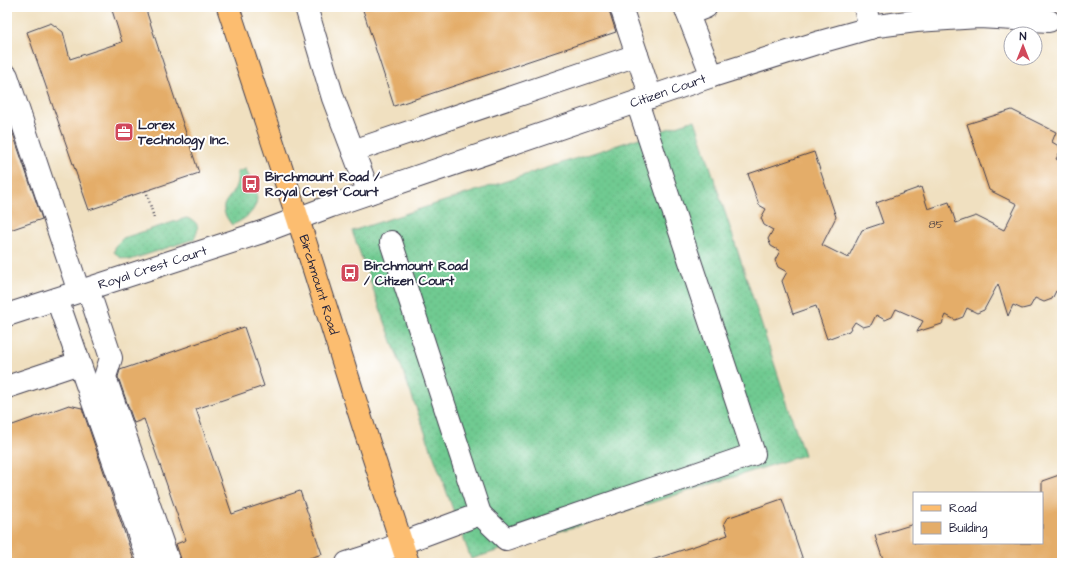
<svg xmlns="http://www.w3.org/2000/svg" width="1069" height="570" font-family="'Architects Daughter',sans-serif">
  <defs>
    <pattern id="grass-dots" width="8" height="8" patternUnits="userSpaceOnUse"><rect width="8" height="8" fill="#70ca91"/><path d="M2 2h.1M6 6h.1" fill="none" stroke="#61ad7e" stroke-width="1.8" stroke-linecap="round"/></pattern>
  </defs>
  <rect width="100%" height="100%" fill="#fff"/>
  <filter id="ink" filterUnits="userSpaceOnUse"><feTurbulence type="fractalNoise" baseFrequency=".025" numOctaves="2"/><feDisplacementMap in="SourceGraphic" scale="8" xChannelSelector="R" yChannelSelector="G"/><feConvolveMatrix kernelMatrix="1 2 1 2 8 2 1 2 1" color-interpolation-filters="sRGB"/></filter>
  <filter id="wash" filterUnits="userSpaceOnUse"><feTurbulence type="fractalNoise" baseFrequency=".012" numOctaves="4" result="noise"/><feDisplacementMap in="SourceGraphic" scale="16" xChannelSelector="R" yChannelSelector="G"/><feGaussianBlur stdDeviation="0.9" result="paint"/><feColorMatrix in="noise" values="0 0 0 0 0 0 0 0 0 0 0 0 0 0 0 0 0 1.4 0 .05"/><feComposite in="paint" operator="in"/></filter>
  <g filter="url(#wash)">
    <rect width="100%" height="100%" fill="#f0e0c0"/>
    <g fill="url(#grass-dots)" stroke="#497666">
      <polygon points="695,120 804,455 471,559 352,231"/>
      <path d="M246,169C248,175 257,193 257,198C256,212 244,220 232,225C214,202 230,203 236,185C238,181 237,175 237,172Z"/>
      <path d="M186,218C199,221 200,228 194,239L130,260L119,257L114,252L116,245L123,238Z"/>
    </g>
    <g id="blocks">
      <g fill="#e4ad69">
        <polygon points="111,7 145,7 199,173 89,210 27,32 51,23 63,32 70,59 122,42"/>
        <polygon points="362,7 608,7 616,32 394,106"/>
        <polygon points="1012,110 1056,132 1052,142 1062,148 1056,159 1062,162 1062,294 1056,291 1052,299 1044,302 1035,298 1030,307 1022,309 1013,305 1008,316 998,284 984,310 977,313 967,308 963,317 955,320 946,315 942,324 917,332 923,321 896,309 892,317 885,320 876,315 871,325 863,327 855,322 849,331 827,339 816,306 793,314 782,281 787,272 778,267 775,260 780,251 771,246 768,239 773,230 764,225 761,218 766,209 759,205 748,174 814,152 836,217 822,245 848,258 862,230 883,223 876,203 921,187 928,209 949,202 956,223 976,216 1004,230 1017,204 989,190 967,124"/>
        <polygon points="7,116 42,219 7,231"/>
        <polygon points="244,327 264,386 196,409 232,514 300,491 322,554 295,563 181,563 181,559 176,544 186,540 144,419 134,423 118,377 120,370"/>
        <polygon points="69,405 82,408 135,563 7,563 7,427"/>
        <polygon points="1062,474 1062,563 884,563 875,536 914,524 914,543 1042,543 1042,481"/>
        <polygon points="782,499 804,563 653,563 652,560 728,535 724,523 727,518"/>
      </g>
    </g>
  </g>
  <g filter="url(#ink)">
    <use href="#blocks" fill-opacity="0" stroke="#413e4f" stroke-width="1"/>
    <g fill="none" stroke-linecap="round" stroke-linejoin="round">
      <defs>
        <g id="minor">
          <polyline points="306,7 333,98 369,193"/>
          <polyline points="621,7 651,97"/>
          <polyline points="685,7 712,76"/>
          <polyline points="865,7 870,28"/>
          <polyline points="688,14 706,7"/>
          <polyline points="7,76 79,292"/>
          <polyline points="353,151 637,55"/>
          <polyline points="88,289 111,358 105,377 169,563"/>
          <polyline points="57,299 149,563"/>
          <path id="s1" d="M7,315L262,232L331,206L712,76L820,42L877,26L916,21L979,17L1049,21"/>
          <polyline points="7,387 79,363"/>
          <polyline points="480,514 506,539 754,454 637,102"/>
          <polyline points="347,563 375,554 402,543 480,514 391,242"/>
        </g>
        <g id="major">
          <path id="s2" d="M228,7L298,219L364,428L408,563"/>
        </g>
      </defs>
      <use href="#minor" stroke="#413e4f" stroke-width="24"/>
      <use href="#major" stroke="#413e4f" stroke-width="24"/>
      <polyline stroke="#413e4f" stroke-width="2.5" stroke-dasharray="1 3" stroke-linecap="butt" points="146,190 154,218"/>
      <use href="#minor" stroke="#fff" stroke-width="22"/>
      <use href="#major" stroke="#fcbd6f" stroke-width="22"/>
    </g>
  </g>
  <defs>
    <symbol id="office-square" viewBox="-11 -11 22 22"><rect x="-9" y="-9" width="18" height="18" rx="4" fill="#d1495b" stroke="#fff"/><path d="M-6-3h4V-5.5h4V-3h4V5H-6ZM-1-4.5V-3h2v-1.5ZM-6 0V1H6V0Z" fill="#fff"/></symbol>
    <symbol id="bus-square" viewBox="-11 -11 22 22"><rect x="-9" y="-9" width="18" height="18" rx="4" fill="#d1495b" stroke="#fff"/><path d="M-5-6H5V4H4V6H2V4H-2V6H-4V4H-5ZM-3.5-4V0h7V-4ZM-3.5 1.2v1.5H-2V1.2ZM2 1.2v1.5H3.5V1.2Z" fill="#fff"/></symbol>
  </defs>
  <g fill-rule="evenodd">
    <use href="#office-square" x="113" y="121" width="22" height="22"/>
    <use href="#bus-square" x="240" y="173" width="22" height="22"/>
    <use href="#bus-square" x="339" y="262" width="22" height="22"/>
  </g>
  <g text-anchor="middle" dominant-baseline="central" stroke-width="4" stroke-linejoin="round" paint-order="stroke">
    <g font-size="11" fill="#524546">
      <text x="936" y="224">85</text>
    </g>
    <g font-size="13" fill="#22223b" stroke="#fff">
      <text stroke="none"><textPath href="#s1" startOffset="698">Citizen Court</textPath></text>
      <text stroke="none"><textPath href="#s1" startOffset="153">Royal Crest Court</textPath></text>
      <text stroke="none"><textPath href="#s2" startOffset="292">Birchmount Road</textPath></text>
    </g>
    <g font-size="13" font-weight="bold" fill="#22223b" stroke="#fff" text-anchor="start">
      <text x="138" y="125">Lorex<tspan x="138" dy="15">Technology Inc.</tspan></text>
      <text x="265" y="177">Birchmount Road /<tspan x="265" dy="15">Royal Crest Court</tspan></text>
      <text x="364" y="266">Birchmount Road<tspan x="364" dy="15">/ Citizen Court</tspan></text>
    </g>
  </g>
  <rect width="1069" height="570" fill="none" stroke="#fff" stroke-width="24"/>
  <rect x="913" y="492" width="130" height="52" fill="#ffffff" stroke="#a7a7b1"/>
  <rect x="921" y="505" width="20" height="6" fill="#fcbd6f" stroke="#a7a7b1"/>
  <text x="949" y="512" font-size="12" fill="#22223b">Road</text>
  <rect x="921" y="522" width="20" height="12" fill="#e4ad69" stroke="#a7a7b1"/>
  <text x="949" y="532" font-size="12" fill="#22223b">Building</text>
  <g transform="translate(1023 46)"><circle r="19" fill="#ffffff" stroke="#a7a7b1"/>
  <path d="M0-3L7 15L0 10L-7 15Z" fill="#d1495b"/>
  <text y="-6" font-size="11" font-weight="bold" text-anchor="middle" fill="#22223b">N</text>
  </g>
</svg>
